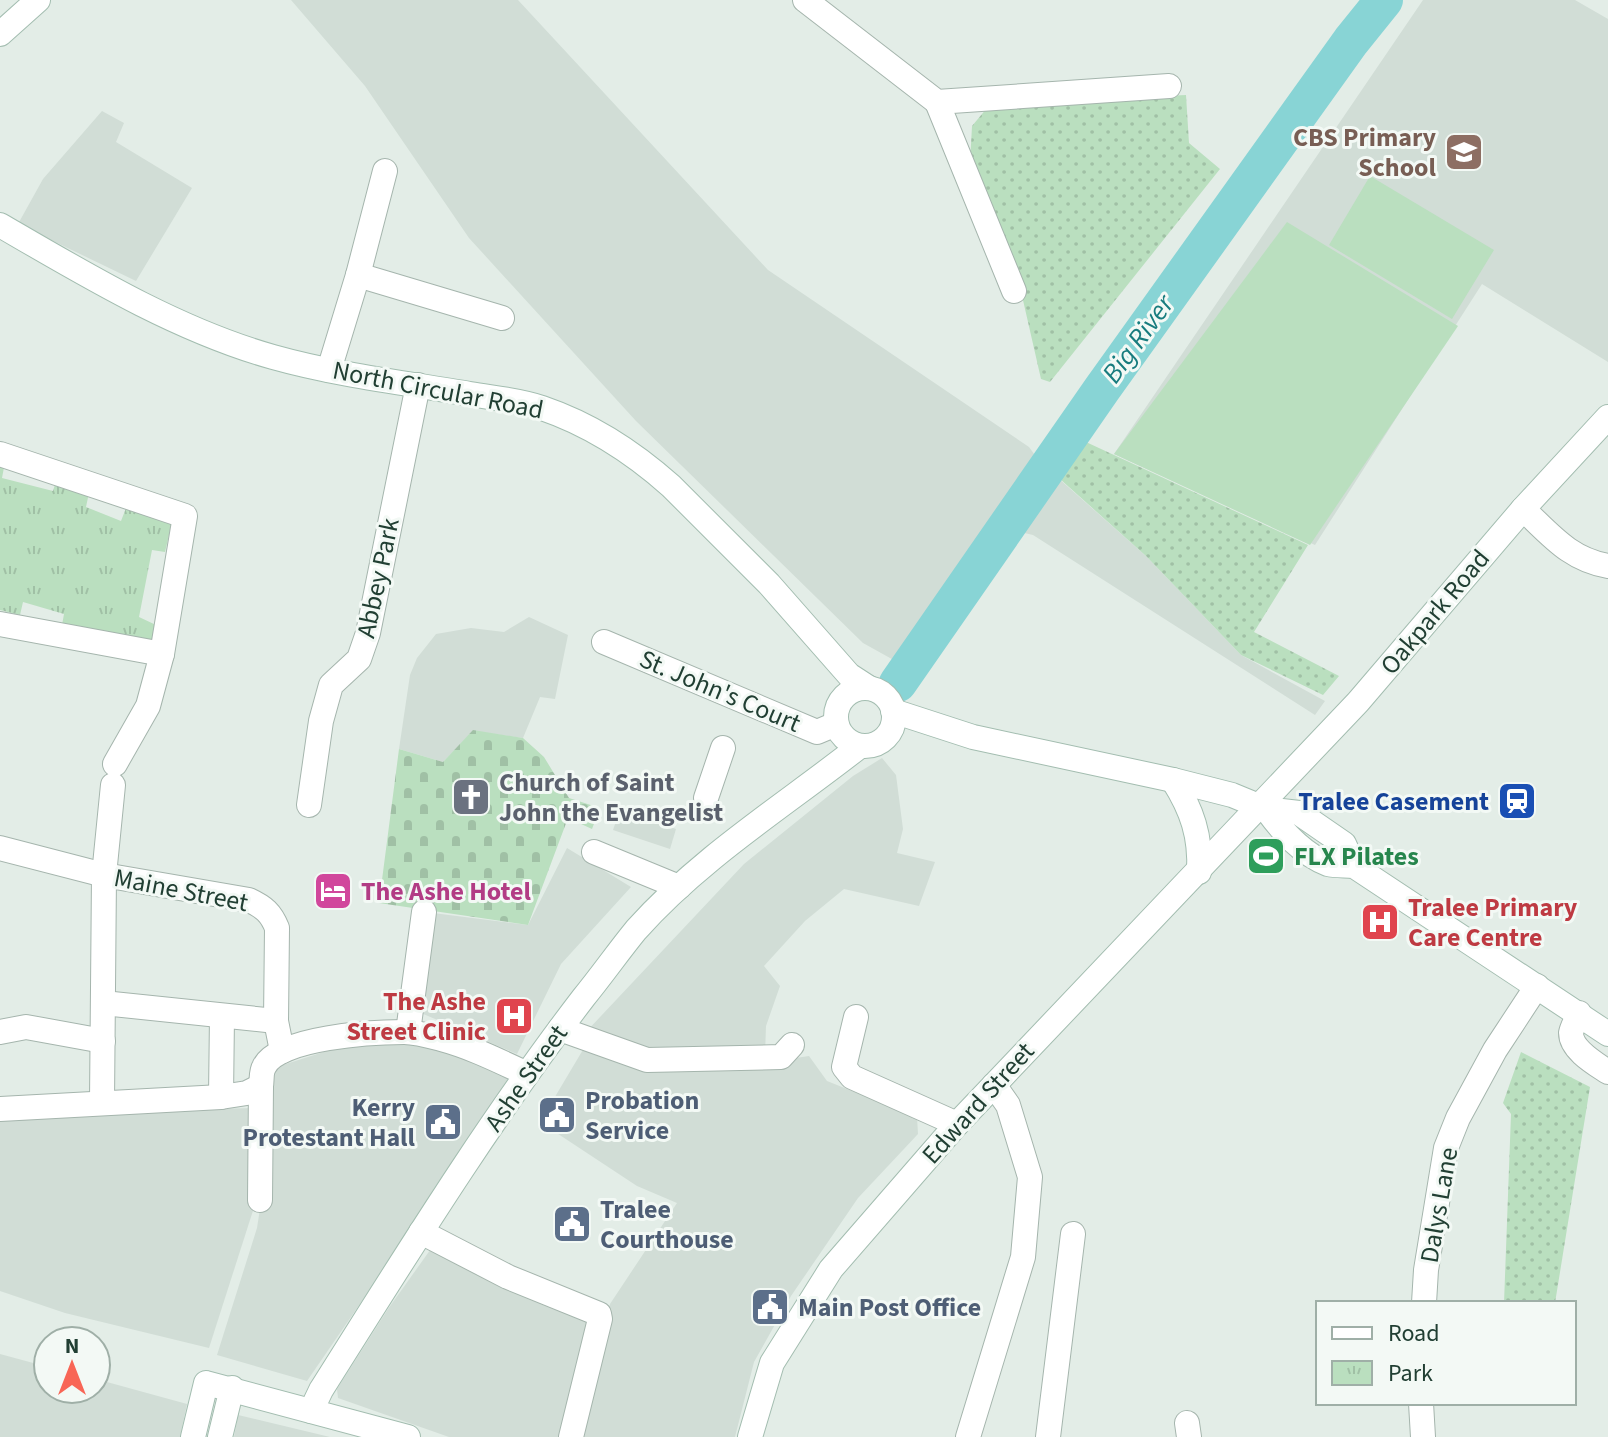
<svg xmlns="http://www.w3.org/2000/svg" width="1608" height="1437" font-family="'Source Sans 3',sans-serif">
  <defs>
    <pattern id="grass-dots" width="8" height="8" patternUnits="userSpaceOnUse" patternTransform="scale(2)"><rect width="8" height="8" fill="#badfbf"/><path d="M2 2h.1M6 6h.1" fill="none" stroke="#a0c0a5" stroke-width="1.8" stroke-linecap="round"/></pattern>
    <pattern id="cemetery-stones" width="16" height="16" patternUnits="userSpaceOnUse" patternTransform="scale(2)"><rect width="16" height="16" fill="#badfbf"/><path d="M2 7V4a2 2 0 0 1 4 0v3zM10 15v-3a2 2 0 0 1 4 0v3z" fill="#a0c0a5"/></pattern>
    <pattern id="park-tufts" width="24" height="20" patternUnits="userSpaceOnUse" patternTransform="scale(2)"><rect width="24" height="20" fill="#badfbf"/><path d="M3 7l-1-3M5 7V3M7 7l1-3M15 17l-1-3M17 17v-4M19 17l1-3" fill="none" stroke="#a0c0a5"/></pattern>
  </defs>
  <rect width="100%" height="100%" fill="#e3ede7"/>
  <g fill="#d1ddd6">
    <polygon points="291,0 518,0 768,270 1029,447 1040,462 1146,556 1241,655 1325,701 1315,715 1033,535 1007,529 990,530 899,663 863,643 636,421 469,238 365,86"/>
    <polygon points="1423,0 1575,0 1608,19 1608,362 1482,284 1315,545 1114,454"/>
    <polygon points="102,111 124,123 116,142 192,188 136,281 18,224 43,179"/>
    <polygon points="529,617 568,635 555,699 540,697 523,738 473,731 443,762 399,749 410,675 417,658 436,634 471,628 504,632"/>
    <polygon points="882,758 896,775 903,829 897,853 935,862 919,906 844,889 805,921 764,966 780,986 766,1026 765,1055 660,1053 585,1033 744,864 853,776"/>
    <polygon points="620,810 676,829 670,849 613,830"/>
    <polygon points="567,848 631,887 561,964 517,1054 421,1013 433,913 528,925"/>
    <polygon points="422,1042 506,1073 508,1081 434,1188 408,1234 307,1381 217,1355 257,1228 265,1176 270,1069 346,1045"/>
    <polygon points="587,1043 749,1065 809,1056 827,1081 917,1117 918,1134 858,1198 791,1296 754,1362 735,1437 579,1437 610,1304 677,1203 637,1186 540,1122"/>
    <polygon points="256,1108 258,1195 209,1348 65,1313 0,1291 0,1113"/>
    <polygon points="433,1246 599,1314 567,1437 449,1437 338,1398 337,1389 388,1309"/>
    <polygon points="0,1354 48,1367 48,1389 96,1389 96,1379 187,1404 180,1437 0,1437"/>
    <polygon points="238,1415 330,1437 234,1437"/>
  </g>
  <g fill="url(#grass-dots)">
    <polygon points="1186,95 1189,143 1220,169 1050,382 1041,379 1020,287 970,163 972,126 987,108 1009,103"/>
    <polygon points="1086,442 1308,545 1254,632 1339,676 1323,695 1241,655 1146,556 1060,479"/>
    <polygon points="1521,1052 1590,1087 1555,1303 1504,1303 1511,1114 1503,1103"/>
  </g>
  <polygon fill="url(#cemetery-stones)" points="473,730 523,738 544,757 569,798 600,808 592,829 568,818 528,925 379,903 399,749 443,762"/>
  <polygon fill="url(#park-tufts)" points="0,460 5,462 2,478 53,491 57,478 90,488 86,507 121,521 128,503 172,522 165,552 152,550 139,617 156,625 151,643 62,625 64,614 23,602 20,615 0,610"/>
  <g fill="#badfbf">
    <polygon points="1370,176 1494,250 1452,319 1329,245"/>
    <polygon points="1287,222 1458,326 1310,545 1114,454"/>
  </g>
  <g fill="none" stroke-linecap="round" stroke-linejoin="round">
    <polyline stroke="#88d4d5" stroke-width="38" points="898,683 1102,389 1351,41 1384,0"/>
    <defs>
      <g id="street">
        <polyline points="805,0 937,102 1169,86"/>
        <polyline points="937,102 1014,291"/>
        <polyline points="358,275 502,318"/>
        <polyline points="329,370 358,275 385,171"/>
        <polyline points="0,454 185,516 162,654 0,624"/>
        <path d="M1523,509C1551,535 1569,559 1608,566"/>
        <polyline points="604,642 817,732 836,724"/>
        <polyline points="115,764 148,706 162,654"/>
        <polyline points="706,798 723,748"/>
        <polyline points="309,805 321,721 331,685 359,659 368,633 418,385"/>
        <path d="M0,848L104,875L249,900C264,907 271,913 277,928L276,1021L282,1051"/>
        <polyline points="594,852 679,887"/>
        <polyline points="103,1003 276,1021"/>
        <path d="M1579,1013C1577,1019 1572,1027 1571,1033C1571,1050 1596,1064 1608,1072"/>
        <polyline points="856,1017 844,1067 852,1077 957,1124"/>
        <polyline points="560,1029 647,1060 781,1057 792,1045"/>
        <polyline points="0,1032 26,1027 103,1041"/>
        <polyline points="408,1032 424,912"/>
        <polyline points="221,1097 222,1016"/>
        <polyline points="102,1102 104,875 113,785"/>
        <polyline points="0,1109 221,1097 247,1093 261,1086"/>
        <path d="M260,1200L261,1086C262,1080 261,1072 264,1067C277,1037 375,1032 404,1032C416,1032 430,1036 441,1039C471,1047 499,1061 527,1074"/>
        <polyline points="421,1232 508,1277 599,1314 600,1319 571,1437"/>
        <polyline points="1424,1303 1426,1270 1446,1148 1458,1118 1495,1050 1537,986"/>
        <polyline points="1421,1403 1423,1437"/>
        <polyline points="1187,1423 1189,1437"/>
        <polyline points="968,1437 1023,1257 1030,1177 1008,1105 994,1085"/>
        <polyline points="1048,1437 1073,1234"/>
      </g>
      <g id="secondary">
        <polyline points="0,34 38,0"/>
        <path d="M0,225C86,275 177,330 273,357C337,375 405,383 470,394C493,398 520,400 542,408C589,424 634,453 671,486L769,584L849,675L869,688"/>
        <circle cx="865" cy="717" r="29"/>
        <polyline points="893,711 973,737 1173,780 1232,795 1266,809 1299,813 1344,844 1354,866"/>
        <path d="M1173,780C1192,810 1201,836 1199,872"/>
        <path d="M1266,809C1282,831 1302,854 1328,864C1336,866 1346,865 1354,866L1608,1034"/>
        <path d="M311,1411L321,1390C405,1257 488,1122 584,997C602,975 618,952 636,930C700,858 785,805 860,746"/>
        <polyline points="193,1437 206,1383 408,1437"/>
        <polyline points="220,1437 232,1388"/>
        <polyline points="750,1437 772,1363 831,1269 957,1124 1358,702 1523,509 1608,417"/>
      </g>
    </defs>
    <use href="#street" stroke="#a5b5ad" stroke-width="26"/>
    <use href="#secondary" stroke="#a3bdb0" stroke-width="26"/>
    <use href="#street" stroke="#fff" stroke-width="24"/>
    <use href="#secondary" stroke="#fff" stroke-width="24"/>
  </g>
  <defs>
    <symbol id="school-square" viewBox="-11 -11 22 22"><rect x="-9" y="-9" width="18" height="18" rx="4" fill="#8d6e63" stroke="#f3f9f5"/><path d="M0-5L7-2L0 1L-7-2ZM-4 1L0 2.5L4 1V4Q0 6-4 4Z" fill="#fff"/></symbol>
    <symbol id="church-square" viewBox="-11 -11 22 22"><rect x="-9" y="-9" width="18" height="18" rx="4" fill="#6b7280" stroke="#f3f9f5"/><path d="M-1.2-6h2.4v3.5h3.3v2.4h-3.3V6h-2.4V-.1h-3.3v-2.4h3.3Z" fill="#fff"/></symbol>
    <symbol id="station-square" viewBox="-11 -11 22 22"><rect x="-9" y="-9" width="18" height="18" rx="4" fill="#1a4fb4" stroke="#f3f9f5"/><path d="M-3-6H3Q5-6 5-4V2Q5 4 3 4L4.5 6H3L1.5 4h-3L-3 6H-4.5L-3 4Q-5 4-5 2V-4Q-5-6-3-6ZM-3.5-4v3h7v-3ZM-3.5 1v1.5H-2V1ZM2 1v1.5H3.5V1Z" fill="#fff"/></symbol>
    <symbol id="stadium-square" viewBox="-11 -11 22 22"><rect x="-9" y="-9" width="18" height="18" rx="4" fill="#2e9e5b" stroke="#f3f9f5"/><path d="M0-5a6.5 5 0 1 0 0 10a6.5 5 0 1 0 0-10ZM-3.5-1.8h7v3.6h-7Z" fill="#fff"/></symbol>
    <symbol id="hotel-square" viewBox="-11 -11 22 22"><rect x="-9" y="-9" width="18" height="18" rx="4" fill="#d1479c" stroke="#f3f9f5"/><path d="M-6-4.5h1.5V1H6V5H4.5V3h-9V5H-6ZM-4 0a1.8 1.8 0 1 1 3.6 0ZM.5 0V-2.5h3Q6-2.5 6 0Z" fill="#fff"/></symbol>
    <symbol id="hospital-square" viewBox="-11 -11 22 22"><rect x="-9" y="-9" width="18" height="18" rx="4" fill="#e0444e" stroke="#f3f9f5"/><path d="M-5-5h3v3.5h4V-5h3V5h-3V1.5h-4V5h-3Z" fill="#fff"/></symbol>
    <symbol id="civic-square" viewBox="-11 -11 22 22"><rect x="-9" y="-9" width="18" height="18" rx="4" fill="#5c6f8a" stroke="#f3f9f5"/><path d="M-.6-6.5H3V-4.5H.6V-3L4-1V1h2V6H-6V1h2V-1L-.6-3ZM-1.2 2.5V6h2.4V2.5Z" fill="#fff"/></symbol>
  </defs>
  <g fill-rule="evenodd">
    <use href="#school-square" x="1442" y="130" width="44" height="44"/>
    <use href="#church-square" x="449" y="775" width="44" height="44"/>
    <use href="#station-square" x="1495" y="779" width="44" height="44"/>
    <use href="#stadium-square" x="1244" y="834" width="44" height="44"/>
    <use href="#hotel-square" x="311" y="869" width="44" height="44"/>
    <use href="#hospital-square" x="1358" y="900" width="44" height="44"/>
    <use href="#hospital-square" x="492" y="994" width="44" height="44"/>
    <use href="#civic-square" x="535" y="1093" width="44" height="44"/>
    <use href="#civic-square" x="421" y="1100" width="44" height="44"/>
    <use href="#civic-square" x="550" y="1202" width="44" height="44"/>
    <use href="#civic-square" x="748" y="1285" width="44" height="44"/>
  </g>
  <g text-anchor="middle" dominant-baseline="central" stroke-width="6" stroke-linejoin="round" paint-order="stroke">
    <g font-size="26" font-weight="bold" fill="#785e54" stroke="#f3f9f5" text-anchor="end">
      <text x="1436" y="137">CBS Primary<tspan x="1436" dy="30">School</tspan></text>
    </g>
    <g font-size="26" fill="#213f33" stroke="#f3f9f5">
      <text transform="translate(438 390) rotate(11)">North Circular Road</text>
      <text transform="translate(378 578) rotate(-78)">Abbey Park</text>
      <text transform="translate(1435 612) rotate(-50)">Oakpark Road</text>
      <text transform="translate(720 691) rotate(23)">St. John's Court</text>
      <text transform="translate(181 890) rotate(11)">Maine Street</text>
      <text transform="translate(526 1078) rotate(-55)">Ashe Street</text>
      <text transform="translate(978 1103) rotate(-48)">Edward Street</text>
      <text transform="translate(1439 1205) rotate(-80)">Dalys Lane</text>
    </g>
    <g font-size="26" font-weight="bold" fill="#5b616d" stroke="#f3f9f5" text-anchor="start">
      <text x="499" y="782">Church of Saint<tspan x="499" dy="30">John the Evangelist</tspan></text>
    </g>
    <g font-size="26" font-weight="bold" fill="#164399" stroke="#f3f9f5" text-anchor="end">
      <text x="1489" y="801">Tralee Casement</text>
    </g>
    <g font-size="26" font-weight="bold" fill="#27864d" stroke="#f3f9f5" text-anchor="start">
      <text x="1294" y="856">FLX Pilates</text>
    </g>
    <g font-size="26" font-weight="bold" fill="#b23c85" stroke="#f3f9f5" text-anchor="start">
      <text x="361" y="891">The Ashe Hotel</text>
    </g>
    <g font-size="26" font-weight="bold" fill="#be3a42" stroke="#f3f9f5" text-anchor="start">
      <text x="1408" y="907">Tralee Primary<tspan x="1408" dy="30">Care Centre</tspan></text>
      <text x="486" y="1001" text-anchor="end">The Ashe<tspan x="486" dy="30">Street Clinic</tspan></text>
    </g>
    <g font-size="26" font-weight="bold" fill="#4e5e75" stroke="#f3f9f5" text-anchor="start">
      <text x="585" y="1100">Probation<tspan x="585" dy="30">Service</tspan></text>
      <text x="415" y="1107" text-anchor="end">Kerry<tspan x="415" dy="30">Protestant Hall</tspan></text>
      <text x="600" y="1209">Tralee<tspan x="600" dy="30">Courthouse</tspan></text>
      <text x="798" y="1307">Main Post Office</text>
    </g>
    <g font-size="28" font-style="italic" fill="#187c7e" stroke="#f3f9f5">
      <text transform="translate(1138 339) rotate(-54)">Big River</text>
    </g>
  </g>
  <rect x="1316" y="1301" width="260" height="104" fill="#f3f9f5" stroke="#9fafa7" stroke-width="2"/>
  <rect x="1332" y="1327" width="40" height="12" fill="#ffffff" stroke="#9fafa7" stroke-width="2"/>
  <text x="1388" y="1341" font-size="24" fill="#213f33">Road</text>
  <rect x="1332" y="1361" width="40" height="24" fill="url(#park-tufts)" stroke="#9fafa7" stroke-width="2"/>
  <text x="1388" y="1381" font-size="24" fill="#213f33">Park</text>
  <g transform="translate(72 1365)"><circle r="38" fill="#f3f9f5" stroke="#9fafa7" stroke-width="2"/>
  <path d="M0-6L14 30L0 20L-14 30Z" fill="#f86656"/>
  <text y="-12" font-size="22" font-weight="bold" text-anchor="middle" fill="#213f33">N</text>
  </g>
</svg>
